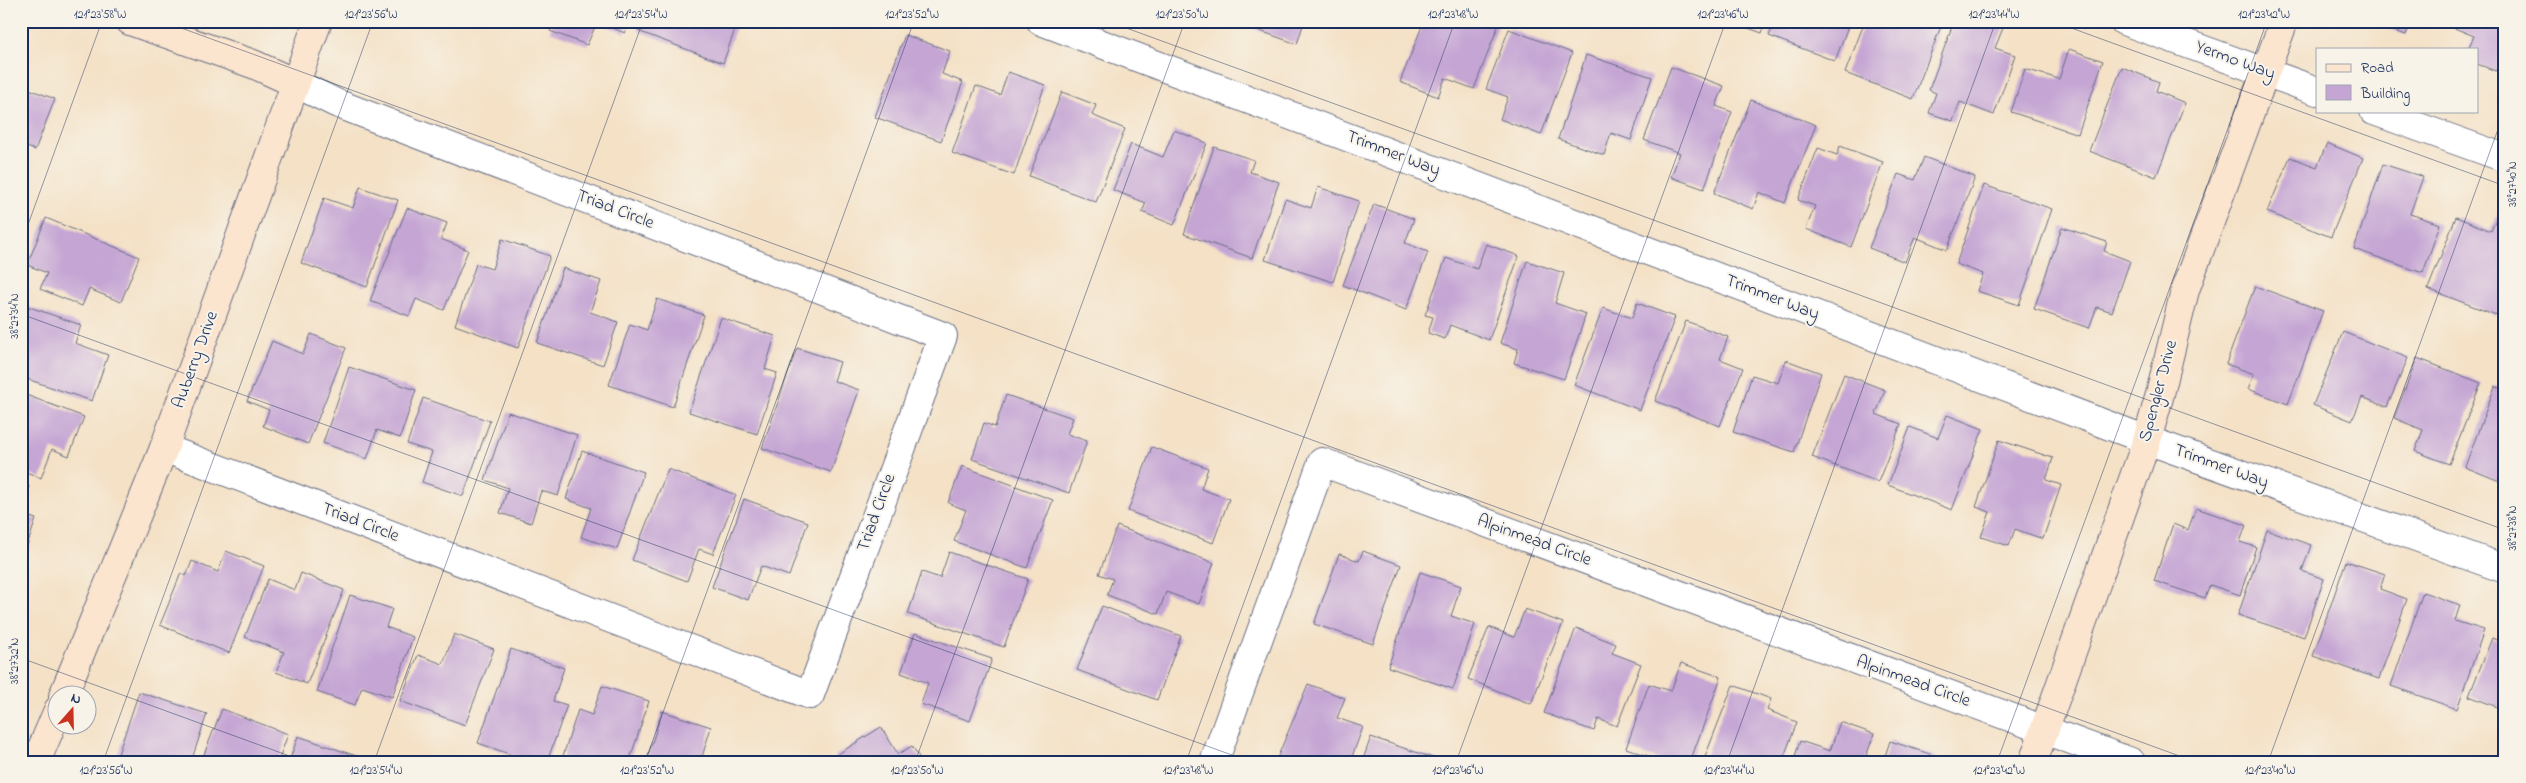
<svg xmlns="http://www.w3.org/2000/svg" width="2526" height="783" font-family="'Indie Flower',sans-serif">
  <rect width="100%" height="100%" fill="#f7f3e8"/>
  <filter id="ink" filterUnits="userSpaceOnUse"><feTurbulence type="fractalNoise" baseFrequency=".02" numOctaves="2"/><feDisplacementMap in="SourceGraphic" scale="10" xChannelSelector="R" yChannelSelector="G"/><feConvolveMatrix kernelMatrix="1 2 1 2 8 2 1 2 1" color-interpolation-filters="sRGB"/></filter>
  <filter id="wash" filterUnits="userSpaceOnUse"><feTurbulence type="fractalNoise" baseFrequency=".0096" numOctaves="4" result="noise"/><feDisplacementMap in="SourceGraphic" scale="20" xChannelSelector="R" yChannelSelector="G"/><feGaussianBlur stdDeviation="1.12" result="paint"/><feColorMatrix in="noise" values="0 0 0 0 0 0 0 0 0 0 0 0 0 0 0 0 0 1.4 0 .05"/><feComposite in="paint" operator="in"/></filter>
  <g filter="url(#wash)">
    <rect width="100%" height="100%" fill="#f4e1c6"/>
    <g id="blocks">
      <g fill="#c5a5d4">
        <polygon points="554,21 629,21 625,33 597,22 587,45 550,31"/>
        <polygon points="642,21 738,21 723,63 638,31"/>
        <polygon points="1247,21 1319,21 1317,27 1304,22 1297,44 1246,26"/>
        <polygon points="1424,21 1500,21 1474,89 1445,78 1438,97 1400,82"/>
        <polygon points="1729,21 1766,21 1762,33"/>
        <polygon points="1775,21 1850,21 1835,61 1769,36"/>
        <polygon points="1865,21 1943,21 1913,99 1845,73"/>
        <polygon points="1954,21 1984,21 2003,28 1995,48 2015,55 1994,115 1960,102 1953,121 1929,113 1936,93 1929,90"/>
        <polygon points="2366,21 2411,21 2406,35"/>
        <polygon points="2437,21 2505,21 2505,50 2496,71 2477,64 2477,49 2468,49 2474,36"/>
        <polygon points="1509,29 1572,53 1541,135 1500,119 1508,97 1486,89"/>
        <polygon points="905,35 950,51 942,74 963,82 941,141 875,117"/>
        <polygon points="2069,49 2103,61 2078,134 2011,112 2025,69 2059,79"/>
        <polygon points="1586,55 1652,77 1631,140 1611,133 1604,155 1558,139"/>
        <polygon points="1671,67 1724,86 1716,106 1732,112 1704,189 1671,177 1680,153 1644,140"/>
        <polygon points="2122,67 2159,82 2156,91 2185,103 2156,177 2089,151"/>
        <polygon points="1008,72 1045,85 1014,175 952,153 976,86 1000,95"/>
        <polygon points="21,86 55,99 35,150 21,145"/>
        <polygon points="1062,92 1096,105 1092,115 1125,129 1096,202 1029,176"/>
        <polygon points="1751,100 1816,125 1785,203 1759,192 1753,209 1714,193"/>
        <polygon points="1174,130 1207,143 1174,225 1142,212 1146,203 1113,190 1131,144 1163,157"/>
        <polygon points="2327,143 2363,158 2331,237 2267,212 2290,157 2317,167"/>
        <polygon points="1840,146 1883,162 1851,247 1806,229 1815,206 1798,200 1818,148 1837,155"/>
        <polygon points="1214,147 1254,160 1250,172 1279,182 1252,258 1184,234"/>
        <polygon points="1924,157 1975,177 1947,250 1915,237 1905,262 1869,248 1898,174 1915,180"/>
        <polygon points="2383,164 2423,177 2410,214 2440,224 2423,273 2354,249"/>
        <polygon points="1984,185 2052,209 2019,305 1977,291 1983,274 1956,264"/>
        <polygon points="360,187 398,200 367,287 301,263 324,198 353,208"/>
        <polygon points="1318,187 1359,201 1333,282 1265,260 1285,199 1311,208"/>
        <polygon points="1374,204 1414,219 1405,243 1428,252 1406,310 1343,285"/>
        <polygon points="2501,206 2505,207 2505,292 2496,315 2428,289 2456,217 2491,231"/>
        <polygon points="407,208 447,223 441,239 468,250 444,310 416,299 409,316 370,301"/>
        <polygon points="46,218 139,257 121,302 89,289 82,306 40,289 47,273 27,265"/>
        <polygon points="2062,227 2107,242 2104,251 2130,261 2112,312 2097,307 2089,328 2034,309"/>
        <polygon points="502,239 550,256 518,348 455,325 476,264 492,269"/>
        <polygon points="1486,244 1519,256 1489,340 1450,325 1445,339 1428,333 1433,317 1425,315 1446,258 1477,269"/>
        <polygon points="1527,261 1564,273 1555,303 1586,314 1564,379 1514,363 1518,349 1500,343"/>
        <polygon points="563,268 601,281 590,312 618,322 603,365 537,343"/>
        <polygon points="2255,286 2323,311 2288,404 2248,389 2254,374 2226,364"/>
        <polygon points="657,299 704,315 673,407 609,385 630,324 647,330"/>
        <polygon points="1637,303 1675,317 1640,410 1574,385 1603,308 1632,318"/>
        <polygon points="24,305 81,325 75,343 108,355 92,401 21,377 21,313"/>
        <polygon points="721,318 775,336 765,369 777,373 757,434 689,412"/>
        <polygon points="1686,321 1728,337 1720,359 1743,368 1720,426 1655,401"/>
        <polygon points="2343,332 2408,358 2387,407 2362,397 2352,421 2313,405"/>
        <polygon points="311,334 346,348 308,444 263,426 269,410 247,401 272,341 303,354"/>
        <polygon points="797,348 840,362 834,381 859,390 831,472 762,448"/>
        <polygon points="2417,358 2481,383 2449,464 2415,451 2423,430 2394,418"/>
        <polygon points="1786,360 1821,373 1794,452 1733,432 1752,375 1778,383"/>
        <polygon points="349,367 416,390 400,438 377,430 367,459 323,443"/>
        <polygon points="1844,374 1885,390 1876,414 1901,424 1878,482 1812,457"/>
        <polygon points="2495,386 2505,390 2505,475 2502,482 2465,467"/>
        <polygon points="21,393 84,417 69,456 52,449 41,478 21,470"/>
        <polygon points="1006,395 1073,418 1067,434 1087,441 1069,493 972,459 984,423 995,427"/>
        <polygon points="423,398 490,421 463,496 422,482 432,452 407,444"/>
        <polygon points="508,412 577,435 558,496 541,491 531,523 500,513 508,488 485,480"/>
        <polygon points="1947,415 1983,429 1952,510 1888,485 1910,427 1938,438"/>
        <polygon points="1999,440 2053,458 2046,480 2061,485 2043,539 2015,529 2009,546 1981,537 1990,512 1976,507"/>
        <polygon points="1152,447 1208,468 1201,489 1229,499 1213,543 1128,511"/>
        <polygon points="582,451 644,472 617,549 581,537 591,508 566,499"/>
        <polygon points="962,466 1053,500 1027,568 954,541 966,510 948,503"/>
        <polygon points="668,469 736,495 713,554 699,549 687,581 632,560"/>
        <polygon points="21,484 29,486 22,509 21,509"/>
        <polygon points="744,499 808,522 789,576 761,566 748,600 712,587"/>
        <polygon points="2196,508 2246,525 2240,542 2256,547 2240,595 2210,585 2205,598 2154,581 2173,524 2188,530"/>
        <polygon points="21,514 36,519 22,561 21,561"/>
        <polygon points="1117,526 1214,563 1199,604 1166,592 1158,614 1107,595 1113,579 1099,574"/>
        <polygon points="2267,530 2311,545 2302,571 2324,579 2304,637 2238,615"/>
        <polygon points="226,551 264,566 229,653 160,625 181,573 186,576 192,561 218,572"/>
        <polygon points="1363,551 1401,565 1373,644 1314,624 1339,554 1359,561"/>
        <polygon points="949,552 1028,579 1004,647 908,614 922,572 940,578"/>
        <polygon points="2346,561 2385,574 2380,589 2407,599 2379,679 2313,656"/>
        <polygon points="1420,572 1461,586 1451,616 1475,624 1453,689 1388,667"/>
        <polygon points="301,573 344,590 307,684 276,672 284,652 245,637 268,579 295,590"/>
        <polygon points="2423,592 2460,605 2455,621 2484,630 2457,709 2391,686"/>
        <polygon points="350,595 392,609 386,627 413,637 392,697 362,687 355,705 317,692"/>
        <polygon points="1102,606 1181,636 1157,700 1077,670"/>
        <polygon points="1525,609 1563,623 1531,704 1468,679 1489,627 1514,637"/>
        <polygon points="1576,628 1616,644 1612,653 1641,664 1617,726 1598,719 1594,731 1544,713"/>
        <polygon points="915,633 992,659 970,721 921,704 928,683 901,673"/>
        <polygon points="454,634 494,649 465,725 400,701 418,655 443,664"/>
        <polygon points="2492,638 2505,643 2505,710 2469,696"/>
        <polygon points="511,649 564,668 553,701 567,705 547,762 532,762 478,743"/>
        <polygon points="1681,663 1721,677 1690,762 1665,762 1626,748 1649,684 1671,691"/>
        <polygon points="1308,684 1345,698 1337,718 1363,727 1350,762 1276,761"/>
        <polygon points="1733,685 1771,699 1767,710 1797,722 1782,762 1703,762"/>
        <polygon points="602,686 649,701 629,762 561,762 578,710 592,715"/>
        <polygon points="139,692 207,714 191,762 116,760"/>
        <polygon points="222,709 288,734 278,762 201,762"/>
        <polygon points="662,711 711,727 702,757 714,762 646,762"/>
        <polygon points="1840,722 1874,734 1864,762 1793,762 1800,741 1830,751"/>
        <polygon points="881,727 898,754 912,746 922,762 839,762 835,756"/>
        <polygon points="298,736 371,761 371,762 289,762"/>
        <polygon points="1371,737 1442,761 1442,762 1362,762"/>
        <polygon points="1890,741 1936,756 1934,762 1883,762"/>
      </g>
    </g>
  </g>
  <g filter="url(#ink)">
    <use href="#blocks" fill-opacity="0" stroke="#676d82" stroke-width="1"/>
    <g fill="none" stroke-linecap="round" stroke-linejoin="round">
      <defs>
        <g id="street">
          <polyline points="1041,21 2147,440 2505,569"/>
          <polyline points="2124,21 2317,91"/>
          <polyline points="2374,111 2505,158"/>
          <polyline points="164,448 810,695 943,336 336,103 295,83"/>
          <polyline points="1214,762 1322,462 2131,762"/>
        </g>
        <g id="secondary">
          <polyline points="130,21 253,64 295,83"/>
          <polyline points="63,696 164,448 318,21"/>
          <polyline points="36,762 58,710"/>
          <polyline points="2033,762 2147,440 2160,394 2185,290 2284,21"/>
        </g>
      </defs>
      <use href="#street" stroke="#676d82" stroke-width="30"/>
      <use href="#secondary" stroke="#676d82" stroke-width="30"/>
      <use href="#street" stroke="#fff" stroke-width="28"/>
      <use href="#secondary" stroke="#fce5cf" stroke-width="28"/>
    </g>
  </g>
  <path fill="none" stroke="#1b2f5e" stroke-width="1" stroke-opacity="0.45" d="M162,21L2196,762M1107,21L2505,530M2052,21L2505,186M21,244L102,21M21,314L1251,762M21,658L306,762M103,762L373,21M374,762L643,21M645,762L914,21M915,762L1185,21M1186,762L1455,21M1456,762L1726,21M1727,762L1996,21M1997,762L2267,21M2268,762L2505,110"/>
  <g text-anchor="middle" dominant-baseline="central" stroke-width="4" stroke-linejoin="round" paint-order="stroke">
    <g font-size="18" fill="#1b2f5e" stroke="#f7f3e8">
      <text transform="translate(2235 61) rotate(20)">Yermo Way</text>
      <text transform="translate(1393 154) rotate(21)">Trimmer Way</text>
      <text transform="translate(615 210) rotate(21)">Triad Circle</text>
      <text transform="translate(1772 298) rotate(21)">Trimmer Way</text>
      <text transform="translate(196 360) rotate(-70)">Auberry Drive</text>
      <text transform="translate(2159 391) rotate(-75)">Spengler Drive</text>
      <text transform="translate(2221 467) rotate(20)">Trimmer Way</text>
      <text transform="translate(877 513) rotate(-70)">Triad Circle</text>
      <text transform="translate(360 523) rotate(21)">Triad Circle</text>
      <text transform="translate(1534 541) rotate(20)">Alpinmead Circle</text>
      <text transform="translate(1913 682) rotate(20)">Alpinmead Circle</text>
    </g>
  </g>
  <rect width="2526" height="783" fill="none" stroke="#f7f3e8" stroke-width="55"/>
  <rect x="2316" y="48" width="162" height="65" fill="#f7f3e8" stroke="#9fa5b1"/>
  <rect x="2326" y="64" width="25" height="8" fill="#fce5cf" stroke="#9fa5b1"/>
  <text x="2361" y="72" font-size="15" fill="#1b2f5e">Road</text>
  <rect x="2326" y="85" width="25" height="15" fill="#c5a5d4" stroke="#9fa5b1"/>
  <text x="2361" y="98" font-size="15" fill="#1b2f5e">Building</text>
  <g transform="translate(72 710) rotate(20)"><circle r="24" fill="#f7f3e8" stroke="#9fa5b1"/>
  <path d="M0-4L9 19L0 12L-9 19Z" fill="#c8321e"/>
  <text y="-8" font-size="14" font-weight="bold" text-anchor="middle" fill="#1b2f5e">N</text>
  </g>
  <rect x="28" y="28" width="2470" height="728" fill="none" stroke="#1b2f5e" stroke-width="2"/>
  <g font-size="12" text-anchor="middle" fill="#1b2f5e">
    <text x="100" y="18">121°23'58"W</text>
    <text x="371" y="18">121°23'56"W</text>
    <text x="641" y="18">121°23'54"W</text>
    <text x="912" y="18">121°23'52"W</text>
    <text x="1182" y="18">121°23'50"W</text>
    <text x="1453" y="18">121°23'48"W</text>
    <text x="1723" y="18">121°23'46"W</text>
    <text x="1994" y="18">121°23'44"W</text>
    <text x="2264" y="18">121°23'42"W</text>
    <text transform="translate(2512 184) rotate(-90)" y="4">38°27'40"N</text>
    <text transform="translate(14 316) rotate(-90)" y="4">38°27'34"N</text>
    <text transform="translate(2512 528) rotate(-90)" y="4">38°27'38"N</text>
    <text transform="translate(14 661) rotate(-90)" y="4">38°27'32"N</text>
    <text x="106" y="774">121°23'56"W</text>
    <text x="376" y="774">121°23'54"W</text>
    <text x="647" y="774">121°23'52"W</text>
    <text x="917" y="774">121°23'50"W</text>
    <text x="1188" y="774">121°23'48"W</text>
    <text x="1458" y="774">121°23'46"W</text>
    <text x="1729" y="774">121°23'44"W</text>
    <text x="1999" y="774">121°23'42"W</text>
    <text x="2270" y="774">121°23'40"W</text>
  </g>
</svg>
